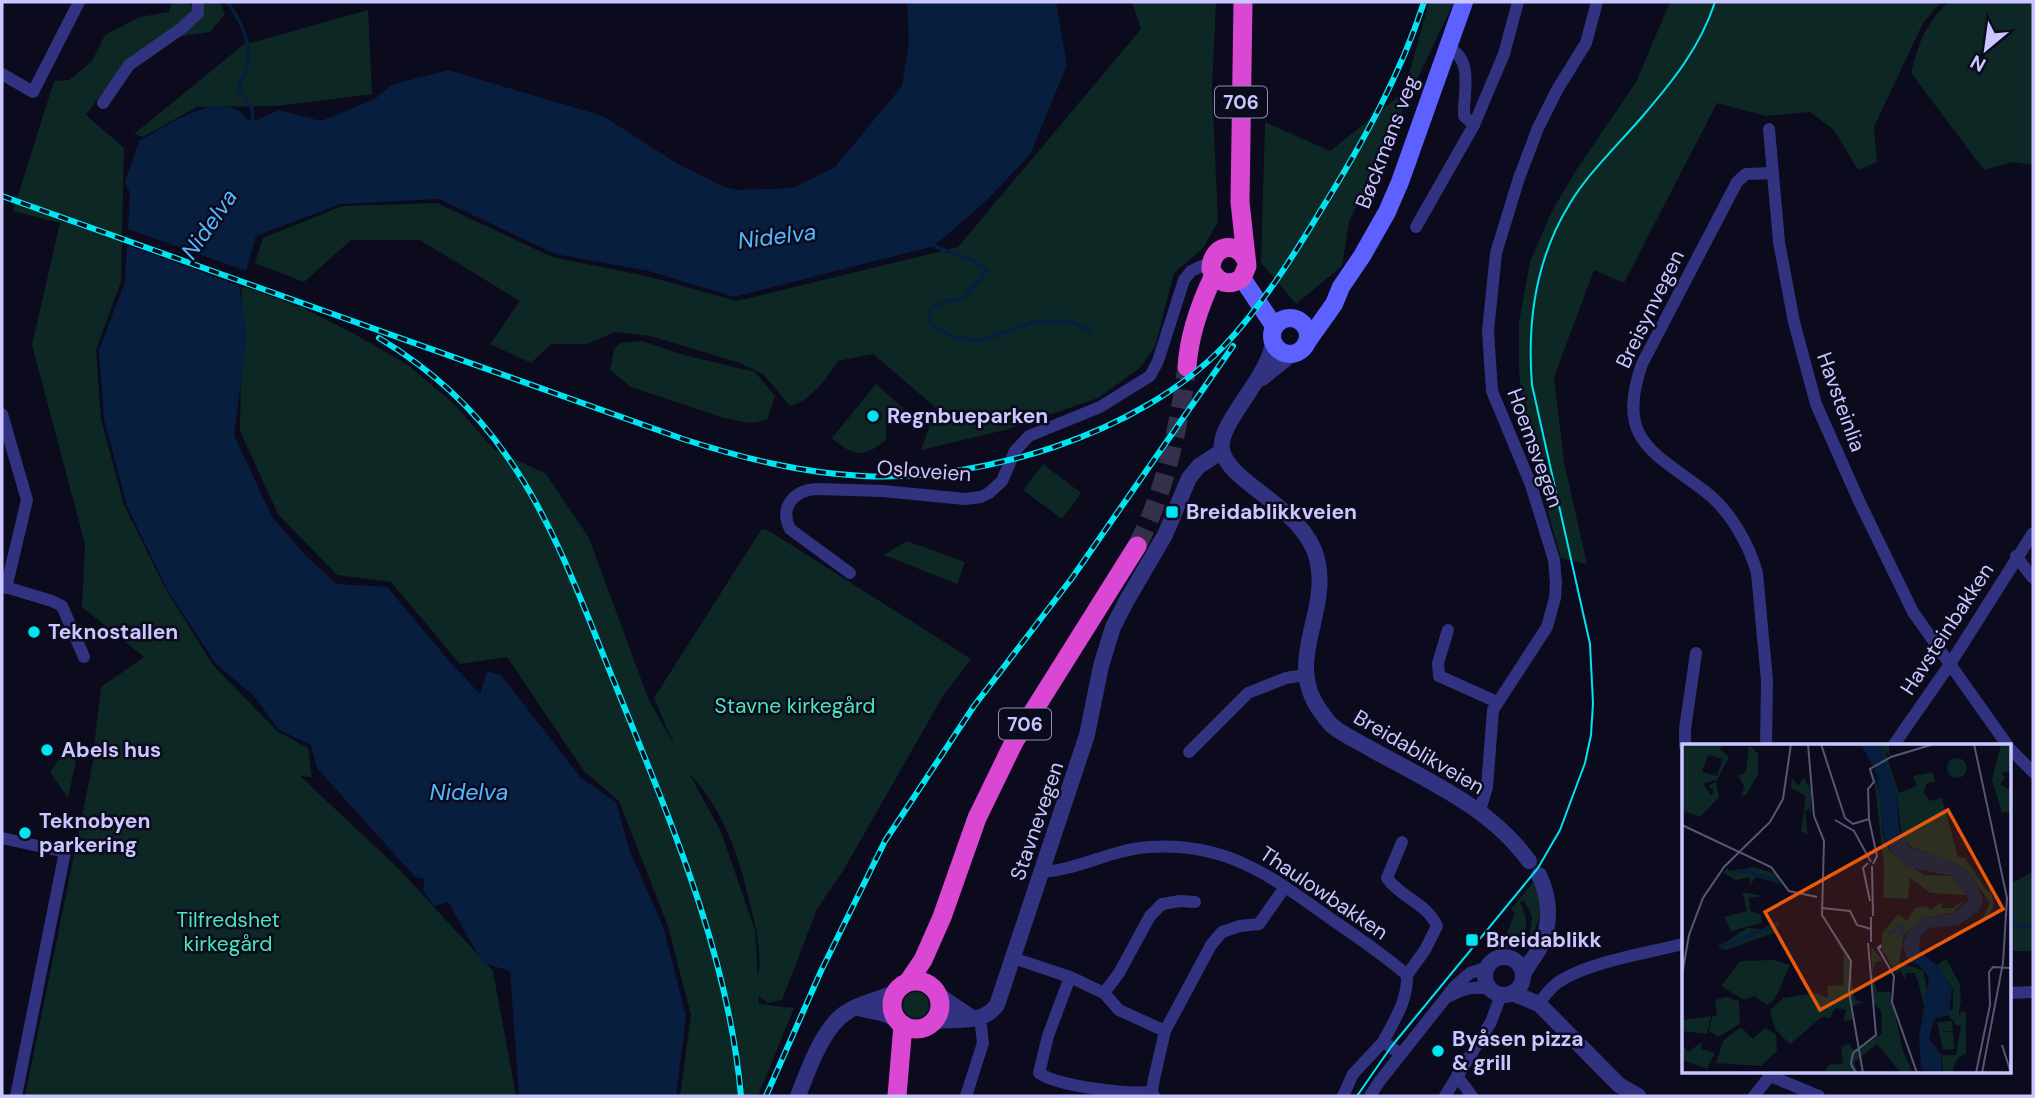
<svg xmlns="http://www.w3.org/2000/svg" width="2035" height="1098" font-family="'DM Sans',sans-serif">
  <rect width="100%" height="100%" fill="#0c0a1d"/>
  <g fill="#0d2725" fill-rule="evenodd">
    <polygon points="172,2 187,2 191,6 220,2 225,14 210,32 156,40 126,61 86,115 124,148 121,282 96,350 101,419 124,505 165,588 213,665 277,731 308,748 312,777 300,776 398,868 493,971 516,1096 25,1096 96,747 94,746 101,687 144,657 82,607 85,544 32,345 60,223 13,211 54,81 69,80 92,61 105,35 140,17 169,12"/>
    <path d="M1132,2H1216L1212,90L1218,221L1204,247L1174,273L1155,347L1140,368L1098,398L1005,430L921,450L936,408L873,354L838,361C826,379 812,400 790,406L763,374L737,362L650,336L615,332L587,344H551L531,363L490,344L520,301L420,240H351L304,282L255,263L263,238L342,206L437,203L552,257L646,276L737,301L958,247L1141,29Z"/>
    <polygon points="1429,2 1454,2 1349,222 1342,266 1296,304 1261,263 1265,122 1330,151 1404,92"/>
    <polygon points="1670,2 1941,2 1923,23 1874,127 1877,162 1858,170 1834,130 1810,112 1766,116 1717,103 1624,283 1594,270 1554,377 1564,462 1587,564 1561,558 1526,436 1519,370 1519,323 1530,262 1552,211 1575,172 1636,82"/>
    <path d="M1948,2H2033V165L2013,162L1984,170L1911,73C1918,44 1926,23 1948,2Z"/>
    <polygon points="368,10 372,94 278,106 197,107 143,137 134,134 243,45"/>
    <path d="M242,286L303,308L351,332L408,365L453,403L494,449L546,474L589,538L648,698L675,747L654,698L761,530L766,529L971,659L943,696L843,871L817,909L782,1000L768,1003L759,996V1004L794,1008L758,1096H680L691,1015L668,926L619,801L584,771L507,657L460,664L391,582L337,575L278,514L240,431ZM689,773C725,812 740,858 751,909C757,932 762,954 758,978L755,930L721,832Z"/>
    <polygon points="642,341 684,355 755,372 775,396 767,420 749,423 724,418 631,387 610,370 614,350 620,343"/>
    <path d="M876,384L904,409L886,426V440C864,458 854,457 832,438Z"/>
    <polygon points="1043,464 1081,493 1062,519 1023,490"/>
    <polygon points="907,541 965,562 957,584 884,555"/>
    <polygon points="64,753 76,761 68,798 50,772"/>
    <polygon points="2033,872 2033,951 2009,951 2009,884"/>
    <path d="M1535,880C1543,901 1542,922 1529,940L1532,917L1524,900L1520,902C1531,927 1527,933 1506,949L1495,948V945L1488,946L1493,938L1506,935L1515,913L1511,909Z"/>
    <circle cx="916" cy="1005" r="13"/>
  </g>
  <path fill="#071e3f" d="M907,2H1056L1067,65L1030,155L986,201L934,246L734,297L649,271L555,254L439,199L341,204L256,236L240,292L247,336L234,435L272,517L304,554L337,584L387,587L452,664L480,694L487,671L501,675L581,778L616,802L629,849L664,929L686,1016L676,1096H519L510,971L483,963L448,902L434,906L423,890L425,879L415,877L317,768L311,745L279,730L254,696L216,664L168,591L127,506L104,419L99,350L125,282L130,193L125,182L139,141C166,126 224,85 248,120H257L279,110L321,121L375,99L391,85L448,70L603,116L678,164L724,187L739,190L793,188L835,167L902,86L909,42Z"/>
  <polygon fill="#0c0a1d" points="125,228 249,272 245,288 124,244"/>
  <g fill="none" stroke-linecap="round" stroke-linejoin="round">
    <g stroke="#071e3f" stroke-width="3.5">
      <path d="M228,2C239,20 252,41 248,64C247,74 239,79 239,89L252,108L253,120"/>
      <polyline points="934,246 972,260 987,270 964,298 947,301 930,309 930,324 953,337 980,341 1037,321 1069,321 1091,332"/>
      <polyline points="2009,926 2033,926"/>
    </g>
    <path stroke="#32304a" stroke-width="19" stroke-dasharray="19 10" stroke-linecap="butt" d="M1137,546C1166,489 1178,430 1187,367"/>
    <g stroke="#313280" stroke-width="12">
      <polyline points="2,74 33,92 79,2"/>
      <polyline points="103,103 129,65 182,28 198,13 198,2"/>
      <polyline points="1474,125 1504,54 1518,2"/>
      <polyline points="1769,129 1779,242 1794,322 1816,404 1859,501 1913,612 2008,746"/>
      <path d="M1416,227L1474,125L1464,116C1463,92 1475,59 1447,47"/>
      <polyline points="2,414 27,500 6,588"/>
      <polyline points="2016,556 2033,578"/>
      <path d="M850,573L790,529C779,507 794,490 817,489L883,491L965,499L981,497L989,493L1002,481L1015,451L1029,436L1100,407L1150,376L1158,361L1184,280L1191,271L1211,262"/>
      <polyline points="2,586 52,601 62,606 84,657"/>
      <polyline points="1448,630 1438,663 1439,676 1497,702"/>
      <polyline points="1685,746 1685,729 1696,653"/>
      <path d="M1766,746L1767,681L1757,573C1749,544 1730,511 1706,492C1654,452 1615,441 1642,364L1737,182L1746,174L1773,173"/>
      <polyline points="1893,746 1950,664 2033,533"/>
      <polyline points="2009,748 2033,772"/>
      <polyline points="1189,752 1248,693 1286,678 1305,675"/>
      <polyline points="1480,810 1487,787 1493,710 1547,627 1555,598 1556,583 1554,560 1531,485 1492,391 1488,331 1496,253 1519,178 1538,128 1557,90 1586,43 1597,2"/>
      <polyline points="2,838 65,852 16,1096"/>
      <path d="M1402,842L1387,878C1401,898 1427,903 1437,926L1425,950L1407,975"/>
      <path d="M1041,872C1079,870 1112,849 1150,847C1229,842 1273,878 1334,921C1359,938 1384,955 1407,975C1408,1000 1394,1021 1383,1042L1401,1054"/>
      <polyline points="1013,958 1070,977 1104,993 1119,1010 1165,1031"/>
      <path d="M1070,977L1048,1036L1039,1073C1060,1087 1126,1094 1152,1092"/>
      <polyline points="1104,993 1119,973 1150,916 1162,904 1180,901 1195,902"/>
      <polyline points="2009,993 2033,992"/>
      <path d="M1450,996C1464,988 1475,986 1490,989"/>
      <path d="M1539,1004C1544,996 1550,989 1557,983C1587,962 1647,953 1683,944"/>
      <polyline points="1457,1076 1472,1096"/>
      <polyline points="1770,1076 1819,1096"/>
      <polyline points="966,1096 983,1043 980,1018"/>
      <polyline points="1154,1096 1152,1092 1154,1079 1165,1031 1211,945 1222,932 1240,926 1259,924 1285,887"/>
      <polyline points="1343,1096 1353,1074 1383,1042"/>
      <polyline points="1370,1096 1379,1082 1455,986 1470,973 1488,967"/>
      <polyline points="1445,1096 1491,1022 1501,995"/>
      <polyline points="1754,1096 1773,1072"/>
    </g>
    <g stroke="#313280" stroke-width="16">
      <path d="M1273,342C1269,378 1217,423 1222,450C1228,483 1305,508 1317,559C1331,613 1283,661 1321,712C1325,717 1329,724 1335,728C1346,736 1359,742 1371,749C1428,781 1490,807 1529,861"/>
      <polyline points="1262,378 1292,354"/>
      <circle cx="1504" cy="976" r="19"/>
      <path d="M1523,975C1528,963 1539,953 1543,941C1551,919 1549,895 1539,875"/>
      <polyline points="1512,993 1539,1004 1619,1085 1638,1096"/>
      <polyline points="938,995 972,1018"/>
      <polyline points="858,1008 885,1014 897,1019"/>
      <path d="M932,1022C955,1017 981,1026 997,1005L1087,735L1101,666L1113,627L1127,600L1165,535L1189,478L1199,466L1222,451"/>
      <path d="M798,1096C808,1071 823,1026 847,1012C862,1002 881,1000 897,991"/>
    </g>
    <g stroke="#5d61ff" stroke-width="18">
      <polyline points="1242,278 1274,326"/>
      <circle cx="1290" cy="336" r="18"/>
      <polyline points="1307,342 1334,304 1341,287 1362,256 1387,212 1400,182 1464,2"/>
    </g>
    <g stroke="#da47d2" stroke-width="19">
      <path d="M1243,2L1240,202L1247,266L1242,278C1229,287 1217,283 1211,269C1211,246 1236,239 1246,260"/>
      <path d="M1187,367C1189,335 1200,304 1214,275"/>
      <circle cx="916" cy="1005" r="24"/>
      <polyline points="908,982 923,960 942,917 977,818 1014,742 1137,546"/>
      <polyline points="897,1096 903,1025"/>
    </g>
    <path stroke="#00e5f1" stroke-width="2" d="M1357,1096L1391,1047L1538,868L1560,830L1585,763L1591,735L1593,703L1590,644L1532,385C1527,323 1536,259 1569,205C1588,173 1617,146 1641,118C1672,82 1700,48 1715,2"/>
    <defs>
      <g id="rail">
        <path d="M2,196L683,439C742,458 801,473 863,476C982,482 1139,434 1223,347C1262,306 1292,258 1321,210C1362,144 1400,76 1424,2"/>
        <path d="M379,338C429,368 473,407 506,455C555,524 583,606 615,684C669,818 728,951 741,1096"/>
        <polyline points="766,1096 821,971 885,841 974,706 1072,578 1233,346"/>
      </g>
    </defs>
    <use href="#rail" stroke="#00e5f1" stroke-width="6"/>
    <use href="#rail" stroke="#0c0a1d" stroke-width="3.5" stroke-dasharray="10" stroke-linecap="butt"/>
  </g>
  <g fill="#00e5f1" stroke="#0c0a1d" stroke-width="2.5">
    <circle cx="873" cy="416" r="7"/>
    <rect x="1165" y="505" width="14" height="14" rx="3.5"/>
    <circle cx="34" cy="632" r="7"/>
    <circle cx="47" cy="750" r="7"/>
    <circle cx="25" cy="833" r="7"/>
    <rect x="1465" y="933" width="14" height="14" rx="3.5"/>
    <circle cx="1438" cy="1051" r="7"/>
  </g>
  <g text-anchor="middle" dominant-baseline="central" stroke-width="5" stroke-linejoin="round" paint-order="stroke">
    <g fill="#0c0a1d" stroke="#918ebb" stroke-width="2">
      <rect x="1215" y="86.5" width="52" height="31" rx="5"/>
      <rect x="999" y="708.5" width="52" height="31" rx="5"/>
    </g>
    <g font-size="19" font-weight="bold" fill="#cac6ff">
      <text x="1241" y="102">706</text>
      <text x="1025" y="724">706</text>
    </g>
    <g font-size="21" fill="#cac6ff" stroke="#0c0a1d">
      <text transform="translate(1387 142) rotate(-69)">Bøckmans veg</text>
      <text transform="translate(1650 309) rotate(-64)">Breisynvegen</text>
      <text transform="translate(1841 402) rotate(70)">Havsteinlia</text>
      <text transform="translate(1535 448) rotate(70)">Hoemsvegen</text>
      <text transform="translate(924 471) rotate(4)">Osloveien</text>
      <text transform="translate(1947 629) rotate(-57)">Havsteinbakken</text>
      <text transform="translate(1419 752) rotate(30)">Breidablikveien</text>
      <text transform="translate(1037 821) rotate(-71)">Stavnevegen</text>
      <text transform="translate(1324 893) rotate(34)">Thaulowbakken</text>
    </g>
    <g font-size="21" font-weight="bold" fill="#cac6ff" stroke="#0c0a1d" text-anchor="start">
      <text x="887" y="416">Regnbueparken</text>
      <text x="1186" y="512">Breidablikkveien</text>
      <text x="48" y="632">Teknostallen</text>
      <text x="61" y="750">Abels hus</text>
      <text x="39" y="821">Teknobyen<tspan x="39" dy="24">parkering</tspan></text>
      <text x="1486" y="940">Breidablikk</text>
      <text x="1452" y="1039">Byåsen pizza<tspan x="1452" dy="24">&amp; grill</tspan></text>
    </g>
    <g font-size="21" fill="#4be6b8" stroke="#0c0a1d">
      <text x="795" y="706">Stavne kirkegård</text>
      <text x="228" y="920">Tilfredshet<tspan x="228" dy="24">kirkegård</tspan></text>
    </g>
    <g font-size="23" font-style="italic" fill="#54b8ff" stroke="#0c0a1d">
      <text transform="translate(209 224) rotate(-55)">Nidelva</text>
      <text transform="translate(777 236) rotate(-7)">Nidelva</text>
      <text x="469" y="792">Nidelva</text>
    </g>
  </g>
  <g transform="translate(1682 744)">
    <rect width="329" height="329" fill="#0c0a1d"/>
    <path d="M0,0H40L38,5L47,13L35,36L21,39L29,52L32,46L26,42L34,38L37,53L18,73L0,66ZM26,11L41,15L35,32L20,28ZM197,0L207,1V11L203,7L217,49L235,42L231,32L250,28L253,37L244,40L242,48L248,57L260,54L276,113L283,114L305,147H309L312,160L306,174L300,175L308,159L285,126L228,102L220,92L214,48ZM319,0H329V27L320,29L323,34L318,40L329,47V68L320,69L310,36ZM67,1L76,10V30L64,51L59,53L62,42L56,32L64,28ZM265 24a10 10 0 1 1 20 0a10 10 0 1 1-20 0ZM191,24L199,57L201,90L208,108L242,131L270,132L285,151L248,149L228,134L226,155L201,154L202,124ZM122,33L129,47V70L127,64L123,68L126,91L119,87L124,52L109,44L110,34L116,42ZM46,123L47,127L72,123L94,130L99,140L74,133L68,141V133L54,136L41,129ZM60,148L81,152L67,154L68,167L79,171L80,179L49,187L42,173L65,167ZM285,154L272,168L240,175L222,191L217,219L241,226L245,246L238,304L242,261L237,241L233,229H224L223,235L218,226L214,230L200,206V189L216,170L225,177L233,164L246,162L248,166L260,158V164H271ZM97,177L94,188L44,206L36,203L65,184L79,185ZM150,193L168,212L171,249L174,256L181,258L169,263L171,276L161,277L164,266L153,264L148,274L140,273L108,300L93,285L88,266L101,254L134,249L146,254L145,242L161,241L162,209ZM189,202L201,217L194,218L190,227L195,248H208L221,307L231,329H219L195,300L172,318L176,329L143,327L147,321L161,319L159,303L167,300L171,306L200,290L199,267L191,258ZM264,215L278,240L279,256L277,268L278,272L279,267L284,269V310L275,315L270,329H261L260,311H274L279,280L276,283L266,271L255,274L271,265V246L255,221ZM91,216L108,221L93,255L85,261L72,252L62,256L39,242L58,217ZM44,253L57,257L58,280L36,293L27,287L30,273L35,271L33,256ZM29,272L25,290L0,287V276ZM270,277L271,287L260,288H271L272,305L261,306L255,278ZM59,283L71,295L83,284L94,290L95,307L79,322L34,319L41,297ZM20,298L19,305L33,309L25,325L0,316V300L6,308Z" fill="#0d2725" fill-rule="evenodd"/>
    <path d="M179,0H198L214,48L217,85L227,103L276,120L291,132L301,155L298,165L277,181L246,184L238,192L237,207L257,223L270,246L267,268L252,275L247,295L259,310L260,329H244L239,323L237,293L247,234L237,221L226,217L221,202L225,189L240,175L272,169L286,157L285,151L271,132L226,123L209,108L202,90L195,31Z" fill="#071e3f"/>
    <path fill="none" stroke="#071e3f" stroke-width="3.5" d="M52,128L65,127L97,138M206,189L221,182L219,190L225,189M37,203L95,181"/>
    <path fill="none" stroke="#585577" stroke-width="2" d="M126,0L132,72L142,97L140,171L169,217L167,248L181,329M139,0L163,74L171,80L187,75M292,0L325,154L321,219L300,329M153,76L172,87L189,118M0,81L89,123L107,147L135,153M186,119L181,124L188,157M191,120L195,112L187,75L186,45L192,38L188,25L209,13L252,0M190,122L191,172M140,164L168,167L175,181L189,185M189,173V198M196,204L199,201L198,204H196L212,232L210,258L235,329M0,231L7,191L21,154L42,123L88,78L101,55L109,0M320,301L329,329M174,329L169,320L171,309L194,291L186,199M294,329L308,261L307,228L311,223L329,224"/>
    <path fill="#e8590c" fill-opacity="0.15" stroke="#e8590c" stroke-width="3.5" d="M266,66L321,165L138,266L83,168Z"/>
    <rect width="329" height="329" fill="none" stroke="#cac6ff" stroke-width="3.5"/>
  </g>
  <rect width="2035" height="1098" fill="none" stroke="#cac6ff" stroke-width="7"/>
  <g transform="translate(1986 49) rotate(209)" stroke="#0c0a1d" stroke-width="5" paint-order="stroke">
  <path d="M0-5L12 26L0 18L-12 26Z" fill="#cac6ff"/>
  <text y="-10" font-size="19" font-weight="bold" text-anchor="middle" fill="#cac6ff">N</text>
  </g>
</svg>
